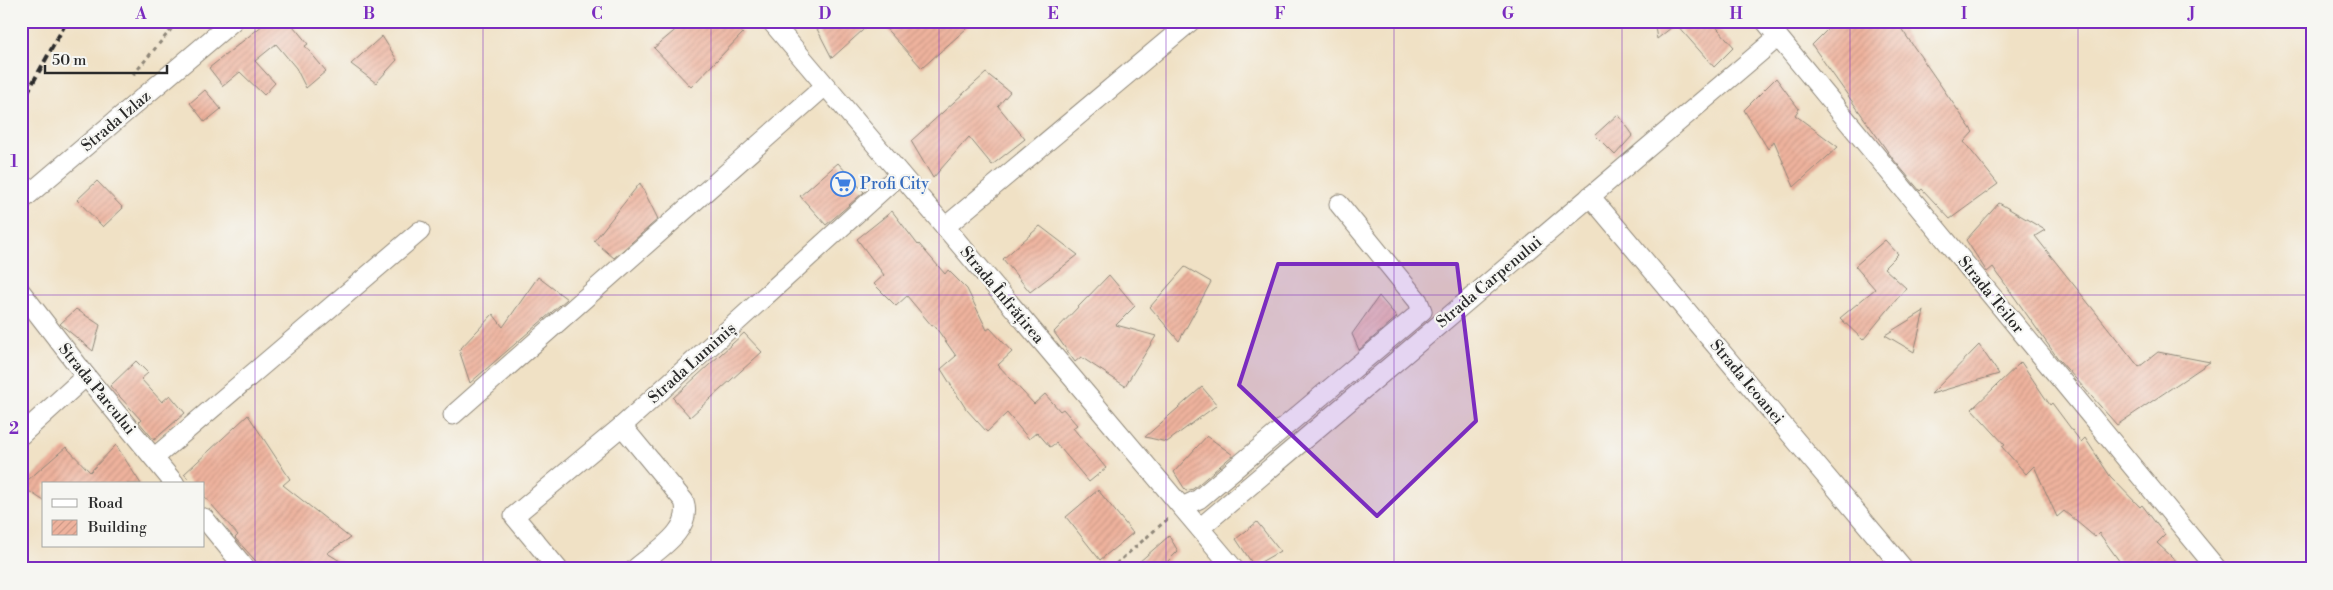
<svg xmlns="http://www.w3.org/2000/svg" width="2333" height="590" font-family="'Libre Bodoni',serif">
  <defs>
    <pattern id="building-hatch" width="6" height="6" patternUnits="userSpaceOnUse" patternTransform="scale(1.25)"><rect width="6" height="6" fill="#eeb29d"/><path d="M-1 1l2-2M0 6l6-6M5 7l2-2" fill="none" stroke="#cc9987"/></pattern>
  </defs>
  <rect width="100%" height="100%" fill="#f6f6f2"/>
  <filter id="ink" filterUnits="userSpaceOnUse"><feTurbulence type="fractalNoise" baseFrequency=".02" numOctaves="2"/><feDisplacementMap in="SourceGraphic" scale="10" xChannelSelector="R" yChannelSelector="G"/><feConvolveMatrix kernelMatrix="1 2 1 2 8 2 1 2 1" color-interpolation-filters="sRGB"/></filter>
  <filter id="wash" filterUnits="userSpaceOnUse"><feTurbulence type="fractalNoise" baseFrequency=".0096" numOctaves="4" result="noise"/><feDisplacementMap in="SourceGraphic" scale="20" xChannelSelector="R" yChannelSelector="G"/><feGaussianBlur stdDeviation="1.12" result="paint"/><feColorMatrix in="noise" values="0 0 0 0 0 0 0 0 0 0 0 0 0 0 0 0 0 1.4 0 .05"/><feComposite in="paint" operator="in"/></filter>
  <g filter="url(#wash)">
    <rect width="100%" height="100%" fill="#f0e1c5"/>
    <g id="blocks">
      <g fill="url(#building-hatch)">
        <polygon points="268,21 289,21 308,44 305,46 326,71 306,88 296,68 276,44 255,61 275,83 264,95 240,72 223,86 209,68"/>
        <polygon points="686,21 729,21 743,33 691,87 654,48"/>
        <polygon points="824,21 873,21 832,58 817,29"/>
        <polygon points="879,21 975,21 922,68"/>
        <polygon points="1654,21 1711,21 1734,47 1714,67 1676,24 1657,39"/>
        <polygon points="1836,21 1896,21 1973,132 1964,142 1998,184 1950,219 1922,189 1920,191 1893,159 1812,45"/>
        <polygon points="382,36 397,60 376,83 351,64"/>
        <polygon points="986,73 1010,92 998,106 1025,139 992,165 969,137 933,178 911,141"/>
        <polygon points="1776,78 1799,109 1795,115 1838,147 1794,187 1774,141 1768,149 1744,110"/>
        <polygon points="205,90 221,109 205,122 190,103"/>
        <polygon points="1618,114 1633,135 1615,155 1595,135"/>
        <polygon points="838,163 864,192 826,225 800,196"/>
        <polygon points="97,181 123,208 103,227 77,200"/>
        <polygon points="640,183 658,219 614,258 594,241"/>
        <polygon points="1999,203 2045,230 2035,236 2139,367 2158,352 2210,362 2117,425 2059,360 1993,267 1987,272 1966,240"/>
        <polygon points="892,211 918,245 919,244 945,274 948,270 967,289 987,330 990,328 1012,352 998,365 1034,404 1045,394 1060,411 1063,409 1077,425 1073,428 1106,468 1089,482 1056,443 1050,447 1037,432 1029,439 1007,413 987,432 966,409 941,369 956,356 934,325 932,326 907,296 896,306 874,284 884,275 857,239"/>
        <polygon points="1040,226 1078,255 1030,292 1003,259"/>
        <polygon points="1885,240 1898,254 1884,268 1906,288 1863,340 1840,318 1875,289 1855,266"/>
        <polygon points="1185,267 1211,282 1179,341 1150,307"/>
        <polygon points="1109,275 1135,306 1116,325 1156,336 1125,386 1081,357 1075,362 1054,332"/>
        <polygon points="538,277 567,299 470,383 459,350 493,314 503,327"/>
        <polygon points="1379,296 1397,317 1359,350 1352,334"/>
        <polygon points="76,309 100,325 93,351 60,324"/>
        <polygon points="1924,311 1914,352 1885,335"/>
        <polygon points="744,333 762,352 690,417 673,398"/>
        <polygon points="1979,345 1999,374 1931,394"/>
        <polygon points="136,361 148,373 141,379 162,402 170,395 185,413 154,440 139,422 141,420 110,386"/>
        <polygon points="2021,362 2050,405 2052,403 2081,442 2085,438 2110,476 2140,507 2142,505 2165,535 2157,543 2185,569 2125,569 2099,533 2095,537 2064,511 2057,517 2034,466 2026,474 2002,447 2005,445 1972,409"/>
        <polygon points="1202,387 1217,405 1167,442 1145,437"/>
        <polygon points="248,415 290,479 283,485 350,538 327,553 353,569 263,569 235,538 238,535 204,496 204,484 193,484 184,474"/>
        <polygon points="1207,436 1233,455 1193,489 1186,491 1174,472"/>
        <polygon points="116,445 141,484 44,484 44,501 21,486 66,447 90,472"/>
        <polygon points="1098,490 1133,533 1100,560 1066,517"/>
        <polygon points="1257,522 1280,551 1254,566 1236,539"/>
        <polygon points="1169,536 1178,551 1160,569 1131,569"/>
      </g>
    </g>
  </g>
  <g filter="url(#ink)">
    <use href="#blocks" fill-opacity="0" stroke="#8e8678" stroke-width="1"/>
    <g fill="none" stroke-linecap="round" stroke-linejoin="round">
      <defs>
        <g id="minor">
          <polyline points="771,21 1234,569"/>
          <polyline points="1765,21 2217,569"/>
          <polyline points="1590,196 1904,569"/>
          <polyline points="21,201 233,21"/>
          <polyline points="945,227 1191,21"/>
          <polyline points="21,292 86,376 175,484"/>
          <polyline points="453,415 825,86"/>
          <polyline points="21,435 86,376"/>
          <polyline points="154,458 420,231"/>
          <polyline points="1182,507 1199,499 1422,311 1418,301 1339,204"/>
          <polyline points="204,518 246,569"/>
          <polyline points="1200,528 1778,37"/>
          <polyline points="558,569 514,516 622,426"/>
          <path d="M635,569C654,552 694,531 684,501L622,426L900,174"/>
        </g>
      </defs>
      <use href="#minor" stroke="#8e8678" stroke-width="21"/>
      <g stroke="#8e8678" stroke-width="3" stroke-dasharray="4 4" stroke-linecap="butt">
        <polyline points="133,75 178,21"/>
        <polyline points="1110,569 1170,517"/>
      </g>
      <use href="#minor" stroke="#fff" stroke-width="19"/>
      <polyline stroke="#2b2b2b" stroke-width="4" stroke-dasharray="8 4" stroke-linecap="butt" points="21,104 67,21"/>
    </g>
  </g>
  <path fill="#7b2cbf" fill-opacity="0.2" stroke="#7b2cbf" stroke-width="4" stroke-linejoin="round" d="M1278,264H1457L1476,421L1377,516L1239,385Z"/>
  <path fill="none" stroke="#7b2cbf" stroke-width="1" stroke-opacity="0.55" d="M255,21V569M483,21V569M711,21V569M939,21V569M1166,21V569M1394,21V569M1622,21V569M1850,21V569M2078,21V569M21,295H2312"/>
  <defs>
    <symbol id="supermarket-ring" viewBox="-11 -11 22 22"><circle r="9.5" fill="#f6f6f2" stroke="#3f7fe0" stroke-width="1.5"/><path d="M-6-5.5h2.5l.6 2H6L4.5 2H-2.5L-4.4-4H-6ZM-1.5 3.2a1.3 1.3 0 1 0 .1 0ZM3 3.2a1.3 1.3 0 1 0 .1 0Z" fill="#3f7fe0"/></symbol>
  </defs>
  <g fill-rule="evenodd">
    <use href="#supermarket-ring" x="829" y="170" width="28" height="28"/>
  </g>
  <g text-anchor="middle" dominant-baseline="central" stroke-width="4.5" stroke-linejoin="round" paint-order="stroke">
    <g font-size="16" fill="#2b2b2b" stroke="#f6f6f2">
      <text transform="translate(116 121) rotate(-40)">Strada Izlaz</text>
      <text transform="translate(1489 282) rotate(-40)">Strada Carpenului</text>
      <text transform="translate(1002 295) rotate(50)">Strada Înfrățirea</text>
      <text transform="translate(1991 295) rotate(51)">Strada Teilor</text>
      <text transform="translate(692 363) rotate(-42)">Strada Luminiș</text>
      <text transform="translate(1747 382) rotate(50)">Strada Icoanei</text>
      <text transform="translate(97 389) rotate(51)">Strada Parcului</text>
    </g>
    <g font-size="16" fill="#366cbe" stroke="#f6f6f2" text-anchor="start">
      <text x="860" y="184">Profi City</text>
    </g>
  </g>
  <rect width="2333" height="590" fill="none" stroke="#f6f6f2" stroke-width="55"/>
  <rect x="42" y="482" width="162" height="65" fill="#f6f6f2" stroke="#a5a5a2"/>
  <rect x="52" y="499" width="25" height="8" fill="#ffffff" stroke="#a5a5a2"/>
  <text x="88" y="508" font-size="15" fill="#2b2b2b">Road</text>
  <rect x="52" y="520" width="25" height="15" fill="url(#building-hatch)" stroke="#a5a5a2"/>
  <text x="88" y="532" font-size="15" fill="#2b2b2b">Building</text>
  <path d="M45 65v8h122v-8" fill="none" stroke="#2b2b2b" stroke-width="2.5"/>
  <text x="52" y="65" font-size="15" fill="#2b2b2b" stroke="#f6f6f2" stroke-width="4" paint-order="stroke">50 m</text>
  <rect x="28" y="28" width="2278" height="534" fill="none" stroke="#7b2cbf" stroke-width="2"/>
  <g font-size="16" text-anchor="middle" font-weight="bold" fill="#7b2cbf">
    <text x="141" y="19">A</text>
    <text x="369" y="19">B</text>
    <text x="597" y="19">C</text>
    <text x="825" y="19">D</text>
    <text x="1053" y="19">E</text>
    <text x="1280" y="19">F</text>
    <text x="1508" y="19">G</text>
    <text x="1736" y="19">H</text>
    <text x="1964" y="19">I</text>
    <text x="2192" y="19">J</text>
    <text x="14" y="167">1</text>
    <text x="14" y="434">2</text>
  </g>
</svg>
